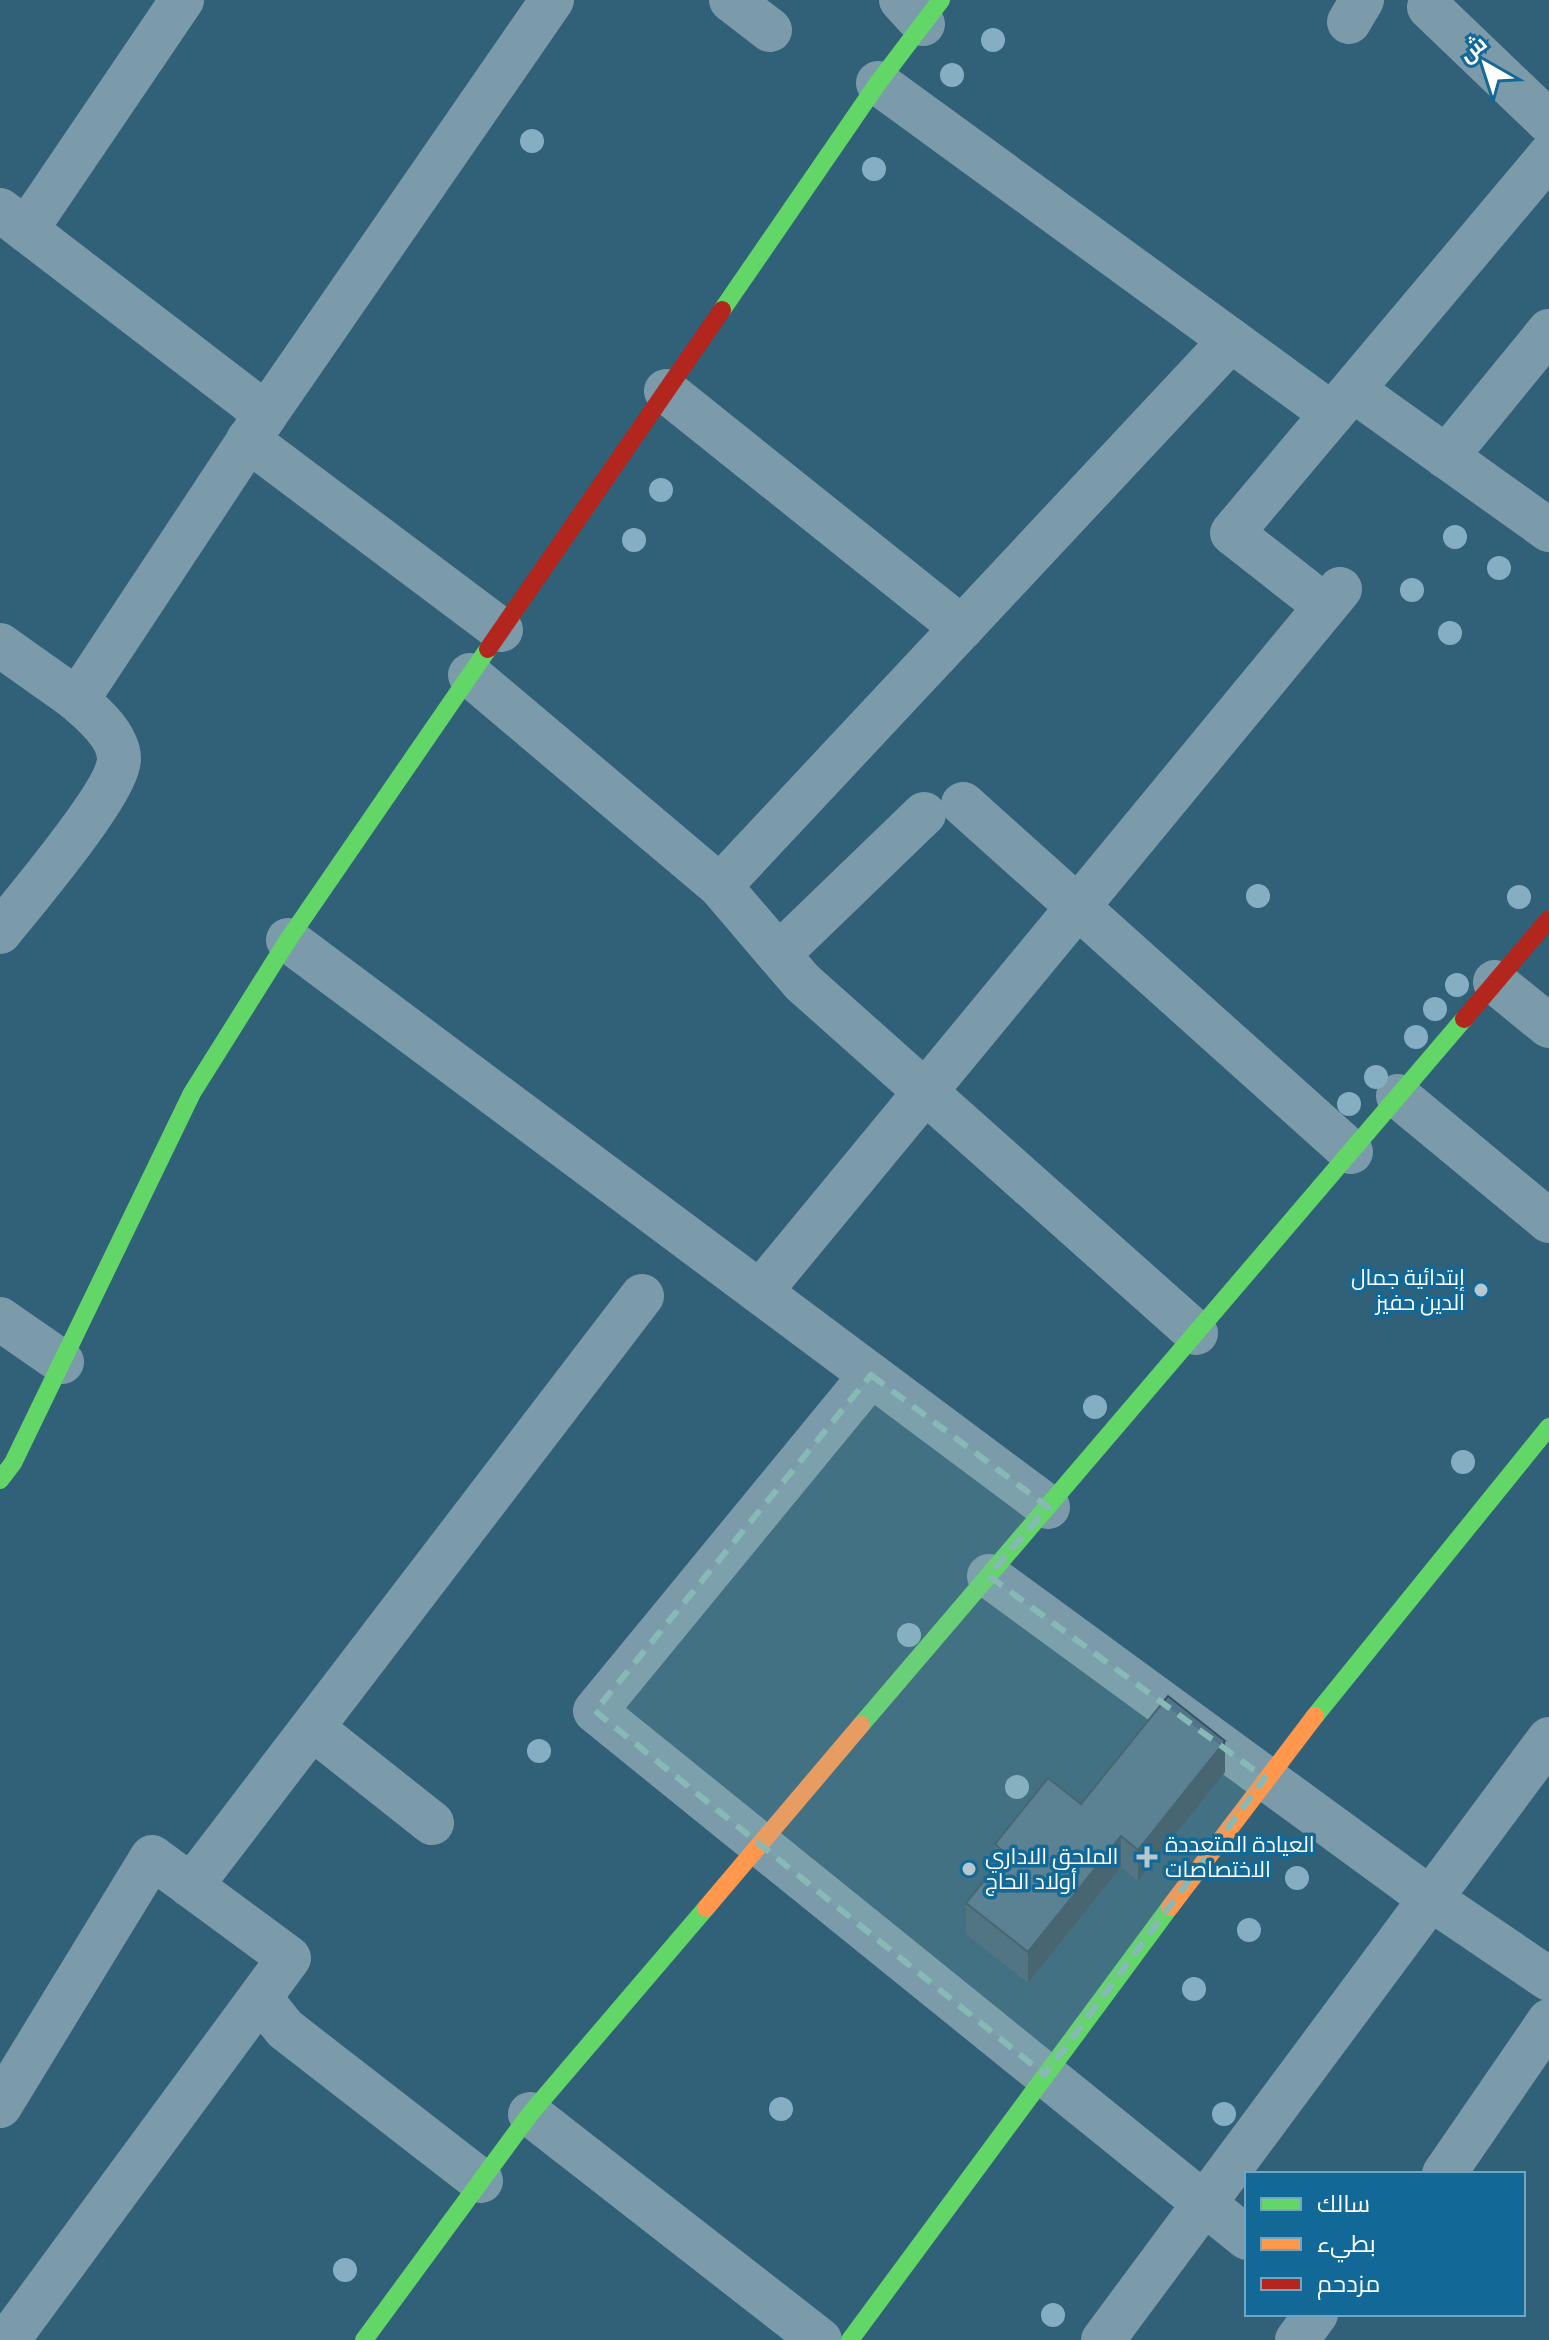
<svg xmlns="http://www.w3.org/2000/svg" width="1549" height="2340" font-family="'Titillium Web',Cairo,sans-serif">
  <rect width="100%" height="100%" fill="#316079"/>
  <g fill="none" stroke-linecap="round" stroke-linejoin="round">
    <g stroke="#7b9bab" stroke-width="44">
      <polyline points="731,0 770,30"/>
      <polyline points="901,0 923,24"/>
      <polyline points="1429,7 1549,122"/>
      <polyline points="1349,22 1362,0"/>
      <polyline points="878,83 1332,414"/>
      <polyline points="0,210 266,414"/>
      <polyline points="26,230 182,0"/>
      <polyline points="1353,390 1549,530"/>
      <polyline points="666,391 962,628"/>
      <polyline points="248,440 501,630"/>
      <polyline points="1446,457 1549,331"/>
      <polyline points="1325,606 1232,533 1549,156"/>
      <polyline points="0,645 72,696 85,688 266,414 552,0"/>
      <polyline points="470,675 720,886 802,982 1196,1333"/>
      <polyline points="963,804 1351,1152"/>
      <polyline points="720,886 1231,340"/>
      <path d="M0,932C24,902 118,792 119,759C119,735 88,709 72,696"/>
      <polyline points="288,940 1048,1507"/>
      <polyline points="779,954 924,814"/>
      <polyline points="1495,982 1549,1026"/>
      <polyline points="1398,1096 1549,1221"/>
      <polyline points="760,1292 1340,589"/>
      <polyline points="0,1319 62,1362"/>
      <polyline points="871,1375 595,1711 1247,2238"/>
      <polyline points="989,1576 1428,1897 1549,1979"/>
      <polyline points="312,1728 432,1823"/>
      <polyline points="191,1886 642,1296"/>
      <polyline points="260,1998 285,2029 481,2181"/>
      <polyline points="0,2106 152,1857 289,1958 8,2340"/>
      <polyline points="530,2114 820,2340"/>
      <polyline points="1444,2174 1549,2021"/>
      <polyline points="1103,2340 1549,1739"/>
      <polyline points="1297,2340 1316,2314"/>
    </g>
    <g stroke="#63d668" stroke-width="18">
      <polyline points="722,310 878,83 941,0"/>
      <polyline points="0,1480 13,1463 192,1093 288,940 488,649"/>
      <polyline points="1315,1716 1549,1427"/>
      <polyline points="861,1725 1464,1019"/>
      <polyline points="364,2340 530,2114 706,1908"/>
      <polyline points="850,2340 1170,1907"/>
    </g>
    <g stroke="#ff974d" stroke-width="18">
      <polyline points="1170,1907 1315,1716"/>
      <polyline points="706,1908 861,1725"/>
    </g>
    <g stroke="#b3261e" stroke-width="18">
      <polyline points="488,649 722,310"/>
      <polyline points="1464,1019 1549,919"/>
    </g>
  </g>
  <g fill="#86aec2">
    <circle cx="993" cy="40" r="12"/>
    <circle cx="952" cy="75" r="12"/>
    <circle cx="532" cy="141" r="12"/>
    <circle cx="874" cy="169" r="12"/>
    <circle cx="661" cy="490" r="12"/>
    <circle cx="1455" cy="537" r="12"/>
    <circle cx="634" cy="540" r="12"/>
    <circle cx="1499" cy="568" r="12"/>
    <circle cx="1412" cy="590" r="12"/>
    <circle cx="1450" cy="633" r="12"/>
    <circle cx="1258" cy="896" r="12"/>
    <circle cx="1519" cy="897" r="12"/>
    <circle cx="1457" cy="985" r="12"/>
    <circle cx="1435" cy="1009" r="12"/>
    <circle cx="1416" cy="1037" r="12"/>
    <circle cx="1376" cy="1077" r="12"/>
    <circle cx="1349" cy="1104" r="12"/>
    <circle cx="1095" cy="1407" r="12"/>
    <circle cx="1463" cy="1462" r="12"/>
    <circle cx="909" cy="1635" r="12"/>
    <circle cx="539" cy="1751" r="12"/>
    <circle cx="1017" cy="1787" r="12"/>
    <circle cx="1297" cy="1878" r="12"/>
    <circle cx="1249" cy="1930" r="12"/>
    <circle cx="1194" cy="1989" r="12"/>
    <circle cx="781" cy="2109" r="12"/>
    <circle cx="1224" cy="2114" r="12"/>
    <circle cx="345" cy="2270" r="12"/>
    <circle cx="1053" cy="2315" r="12"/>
  </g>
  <polygon fill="#456577" points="1225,1772 1138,1881 1121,1867 1028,1983 966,1934 966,1903 995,1868 995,1844 1081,1804"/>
  <g fill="#385261">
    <polygon points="1225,1741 1225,1772 1138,1881 1138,1850"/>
    <polygon points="1121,1836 1121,1867 1028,1983 1028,1952"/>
  </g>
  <polygon fill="#50758a" stroke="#385261" stroke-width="2" points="1168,1696 1225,1741 1138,1850 1121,1836 1028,1952 966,1903 1006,1854 995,1844 1048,1778 1081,1804"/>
  <path fill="#87bab6" fill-opacity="0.2" stroke="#87bab6" stroke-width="6" stroke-dasharray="16 10" stroke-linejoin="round" d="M871,1375L1048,1507L989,1576L1265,1778L1045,2075L595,1711Z"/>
  <g fill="#b7c7d0" stroke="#126998" stroke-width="3">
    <circle cx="1481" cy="1290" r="8"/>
    <path d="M1143 1845h8v8h8v8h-8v8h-8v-8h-8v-8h8z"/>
    <circle cx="969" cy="1869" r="8"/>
  </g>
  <g text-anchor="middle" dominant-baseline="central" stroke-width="7" stroke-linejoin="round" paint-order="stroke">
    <g font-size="22" fill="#fff" stroke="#126998" text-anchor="start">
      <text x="1465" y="1277" text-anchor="end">إبتدائية جمال<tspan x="1465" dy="25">الدين حفيز</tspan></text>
      <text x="1165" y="1844">العيادة المتعددة<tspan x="1165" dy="25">الاختصاصات</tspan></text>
      <text x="985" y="1856">الملحق الاداري<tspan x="985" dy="25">أولاد الحاج</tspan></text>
    </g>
  </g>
  <rect x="1245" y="2172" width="280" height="144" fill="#126998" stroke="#71a5c1" stroke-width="2"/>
  <rect x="1261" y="2198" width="40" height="12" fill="#63d668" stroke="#71a5c1" stroke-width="2"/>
  <text x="1317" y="2212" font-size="24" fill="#ffffff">سالك</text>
  <rect x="1261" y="2238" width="40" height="12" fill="#ff974d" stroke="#71a5c1" stroke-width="2"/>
  <text x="1317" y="2252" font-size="24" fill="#ffffff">بطيء</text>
  <rect x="1261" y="2278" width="40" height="12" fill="#b3261e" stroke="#71a5c1" stroke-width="2"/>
  <text x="1317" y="2292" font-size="24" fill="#ffffff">مزدحم</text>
  <g transform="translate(1485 64) rotate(321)" stroke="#126998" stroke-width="6" paint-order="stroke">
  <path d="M0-6L14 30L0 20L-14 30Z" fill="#ffffff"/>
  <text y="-12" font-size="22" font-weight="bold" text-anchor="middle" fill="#ffffff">ش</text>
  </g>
</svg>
